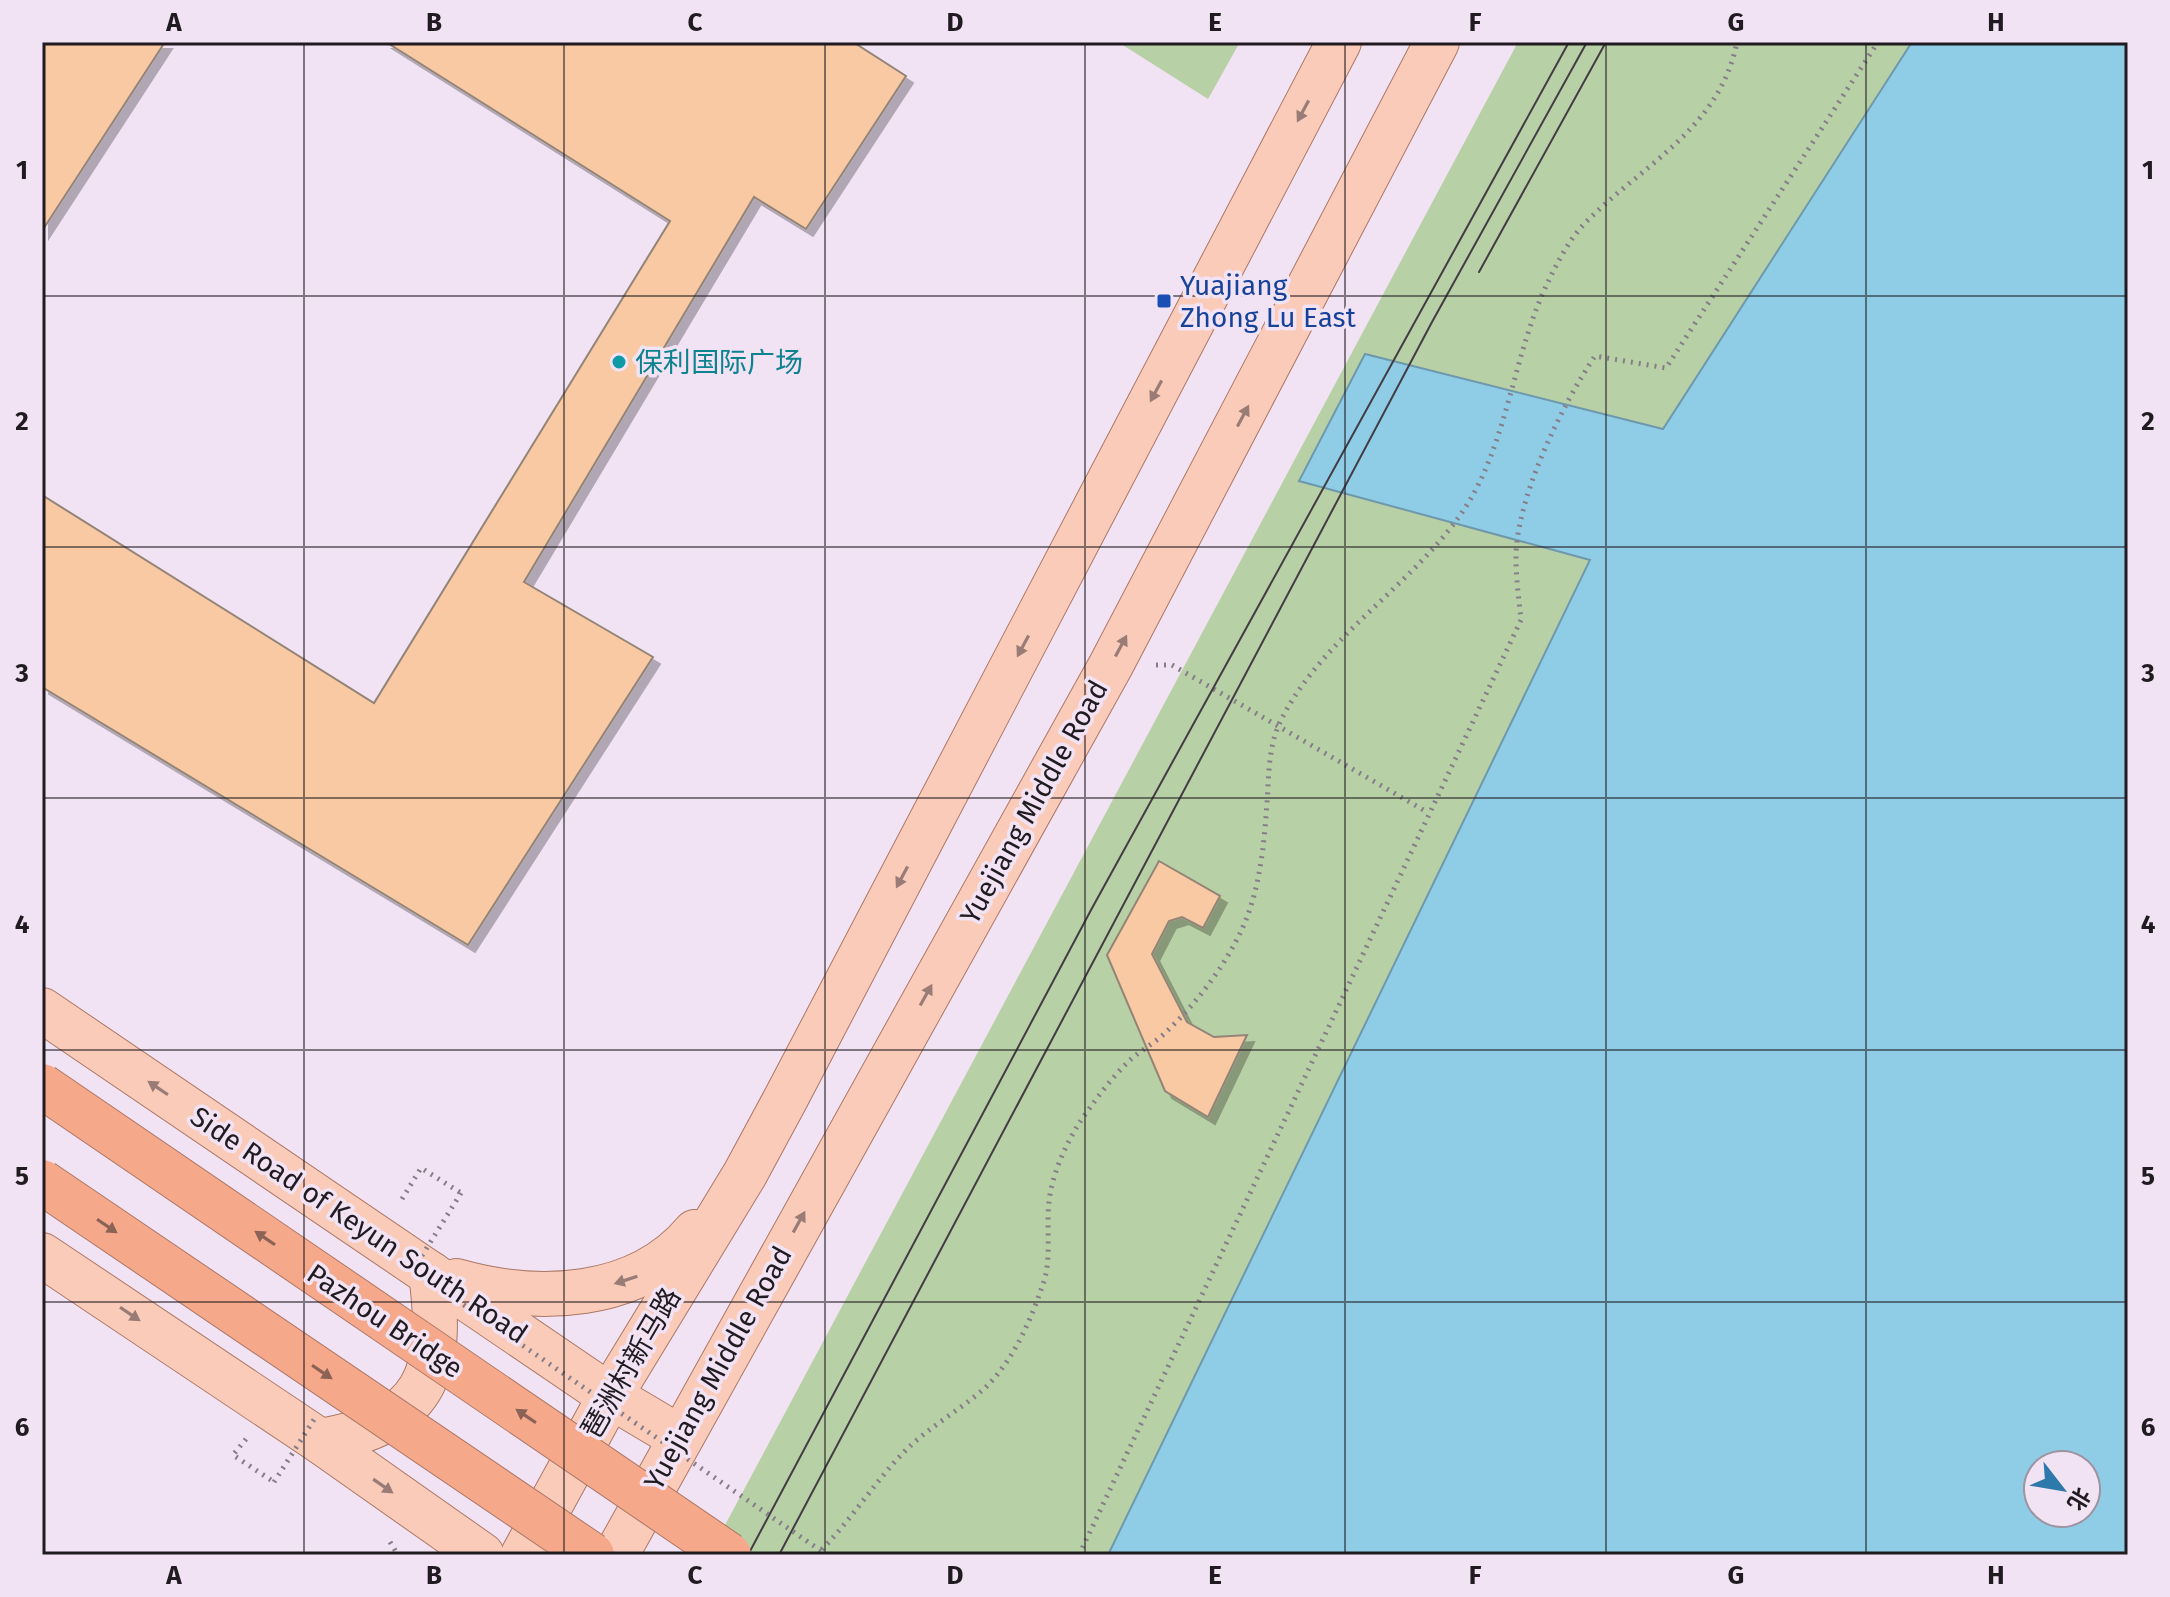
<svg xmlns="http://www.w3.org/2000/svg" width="2170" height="1597" font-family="'Fira Sans','Noto Sans SC',sans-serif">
  <defs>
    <filter id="shadow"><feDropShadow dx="7" dy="7" stdDeviation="0" flood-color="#0004"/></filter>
  </defs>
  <rect width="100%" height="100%" fill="#f2e3f4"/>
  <g fill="#b8d0a5">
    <polygon points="1118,42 1240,42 1208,99"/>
    <polygon points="1518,42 1912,42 1663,429 1364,355 1299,481 1590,560 1108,1555 709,1555"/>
  </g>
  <path fill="#8fcde7" stroke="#6e98ac" stroke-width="2" fill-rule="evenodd" d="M1912,42H2128V1555H1108L1590,560L1299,481L1365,354L1663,429ZM2038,1465H2086V1513H2038Z"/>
  <g fill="#f8c9a3" stroke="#938477" stroke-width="2" filter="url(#shadow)">
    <polygon points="42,42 165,42 42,231"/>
    <polygon points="386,42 853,42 906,76 806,229 754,197 524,582 653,657 468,945 42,687 42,495 374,703 670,221"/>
    <polygon points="1159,861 1220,896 1203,928 1182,917 1169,921 1152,954 1187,1022 1214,1037 1247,1035 1208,1117 1165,1091 1107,955"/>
  </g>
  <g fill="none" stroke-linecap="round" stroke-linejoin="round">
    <defs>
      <g id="major">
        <polyline points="42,1010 610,1396 679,1437"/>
        <polyline points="42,1255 320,1441 482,1555"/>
        <path d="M456,1281C537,1304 637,1301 695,1232"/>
        <path d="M320,1441C425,1423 445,1375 431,1274"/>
        <polyline points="523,1555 610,1396 745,1174 786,1098 1339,42"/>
        <polyline points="616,1555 1111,665 1437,42"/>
      </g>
    </defs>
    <use href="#major" stroke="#ab7765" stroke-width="46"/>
    <g stroke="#867d88" stroke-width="5" stroke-dasharray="2 6" stroke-linecap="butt">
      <polyline points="1156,665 1172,665 1427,812"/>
      <polyline points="402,1199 421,1168 461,1193"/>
      <polyline points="246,1439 233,1455 274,1482"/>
      <polyline points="390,1542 398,1555"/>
      <path d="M816,1555C850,1523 873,1483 906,1450C929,1427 960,1410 985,1388C1013,1361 1031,1320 1043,1284C1052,1259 1046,1228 1049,1202C1052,1175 1064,1148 1078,1125C1092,1104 1111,1078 1130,1060C1141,1050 1155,1043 1166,1032C1196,1004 1225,966 1242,929C1260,890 1264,845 1267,803C1269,775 1268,748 1280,722C1321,639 1408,589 1461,514C1508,447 1512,356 1548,282C1558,261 1570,238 1587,221C1644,164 1720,128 1737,42"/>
      <path d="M1079,1555L1521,620C1519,600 1516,579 1516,558C1516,498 1562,405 1595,356L1666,368L1878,42"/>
    </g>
    <use href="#major" stroke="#facbb9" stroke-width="44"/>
    <g stroke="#423c44" stroke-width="2">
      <polyline points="1479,272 1606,42"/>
      <polyline points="748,1555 1091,910 1569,42"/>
      <polyline points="779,1555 1432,322 1587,42"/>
    </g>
    <defs>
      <g id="highway-bridge">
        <polyline points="42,1086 729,1555"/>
        <polyline points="42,1182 592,1555"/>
      </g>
    </defs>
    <use href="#highway-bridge" stroke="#ab7765" stroke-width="46" stroke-linecap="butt"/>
    <g stroke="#867d88" stroke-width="5" stroke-dasharray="2 6" stroke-linecap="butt">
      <polyline points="461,1193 413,1270 827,1555"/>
      <polyline points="274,1482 317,1415"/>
    </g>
    <use href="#highway-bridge" stroke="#f6a88a" stroke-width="44"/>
  </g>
  <defs><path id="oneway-solid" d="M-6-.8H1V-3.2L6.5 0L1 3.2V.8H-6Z" transform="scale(2)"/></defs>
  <g fill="#987c75">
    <use href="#oneway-solid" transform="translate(1303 111) rotate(118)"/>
    <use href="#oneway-solid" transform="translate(1156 391) rotate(118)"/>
    <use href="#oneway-solid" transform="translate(1243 416) rotate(-62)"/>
    <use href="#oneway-solid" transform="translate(1023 646) rotate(118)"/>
    <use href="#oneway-solid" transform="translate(1121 646) rotate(-62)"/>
    <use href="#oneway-solid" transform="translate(902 877) rotate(118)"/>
    <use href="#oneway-solid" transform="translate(926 995) rotate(-61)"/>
    <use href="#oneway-solid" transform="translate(158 1088) rotate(-146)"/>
    <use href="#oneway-solid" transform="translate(799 1222) rotate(-61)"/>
    <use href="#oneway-solid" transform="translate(626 1280) rotate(162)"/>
    <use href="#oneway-solid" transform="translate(130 1314) rotate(34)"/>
    <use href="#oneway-solid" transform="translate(383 1486) rotate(35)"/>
  </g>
  <g fill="#8b6256">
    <use href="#oneway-solid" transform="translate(107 1226) rotate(34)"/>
    <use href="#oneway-solid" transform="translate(265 1238) rotate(-146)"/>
    <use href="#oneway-solid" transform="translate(322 1372) rotate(34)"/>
    <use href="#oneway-solid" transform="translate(526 1416) rotate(-146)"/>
  </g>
  <path fill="none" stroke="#201b21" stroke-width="2" stroke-opacity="0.55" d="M304,42V1555M564,42V1555M825,42V1555M1085,42V1555M1345,42V1555M1606,42V1555M1866,42V1555M42,296H2128M42,547H2128M42,798H2128M42,1050H2128M42,1302H2128"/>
  <rect fill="#1a4fb4" stroke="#f2e3f4" stroke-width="3" x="1156" y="293" width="16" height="16" rx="4"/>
  <circle fill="#0f9aa8" stroke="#f2e3f4" stroke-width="3" cx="619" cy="362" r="8"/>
  <g text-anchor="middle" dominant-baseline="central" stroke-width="7" stroke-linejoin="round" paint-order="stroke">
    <g font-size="28" fill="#164399" stroke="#f2e3f4" text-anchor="start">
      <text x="1180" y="285">Yuajiang<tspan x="1180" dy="32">Zhong Lu East</tspan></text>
    </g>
    <g font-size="28" fill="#0d838f" stroke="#f2e3f4" text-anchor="start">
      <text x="635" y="362">保利国际广场</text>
    </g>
    <g font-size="28" fill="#201b21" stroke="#f2e3f4">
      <text transform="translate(1034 802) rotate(-61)">Yuejiang Middle Road</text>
      <text transform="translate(359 1225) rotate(34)">Side Road of Keyun South Road</text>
      <text transform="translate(385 1321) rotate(34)">Pazhou Bridge</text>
      <text transform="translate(631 1363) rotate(-60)">琶洲村新马路</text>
      <text transform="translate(718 1368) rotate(-61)">Yuejiang Middle Road</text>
    </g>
  </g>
  <rect width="2170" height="1597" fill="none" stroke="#f2e3f4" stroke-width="88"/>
  <g transform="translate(2062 1489) rotate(121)"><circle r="38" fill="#f2e3f4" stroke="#9e93a0" stroke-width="2"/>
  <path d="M0-6L14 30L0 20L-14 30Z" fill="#2e79ac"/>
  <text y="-12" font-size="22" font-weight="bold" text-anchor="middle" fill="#201b21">北</text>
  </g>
  <rect x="44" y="44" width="2082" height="1509" fill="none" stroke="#201b21" stroke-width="3"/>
  <g font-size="26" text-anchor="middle" font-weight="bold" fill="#201b21">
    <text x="174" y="31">A</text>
    <text x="434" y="31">B</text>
    <text x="695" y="31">C</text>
    <text x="955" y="31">D</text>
    <text x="1215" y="31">E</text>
    <text x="1475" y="31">F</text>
    <text x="1736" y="31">G</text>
    <text x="1996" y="31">H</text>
    <text x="22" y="179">1</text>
    <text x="2148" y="179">1</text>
    <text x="22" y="430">2</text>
    <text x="2148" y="430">2</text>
    <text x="22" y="682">3</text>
    <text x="2148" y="682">3</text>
    <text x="22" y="933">4</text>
    <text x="2148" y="933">4</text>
    <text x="22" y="1185">5</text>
    <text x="2148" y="1185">5</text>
    <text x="22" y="1436">6</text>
    <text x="2148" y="1436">6</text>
    <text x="174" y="1584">A</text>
    <text x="434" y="1584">B</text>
    <text x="695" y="1584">C</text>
    <text x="955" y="1584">D</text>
    <text x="1215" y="1584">E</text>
    <text x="1475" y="1584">F</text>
    <text x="1736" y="1584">G</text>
    <text x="1996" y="1584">H</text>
  </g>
</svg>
